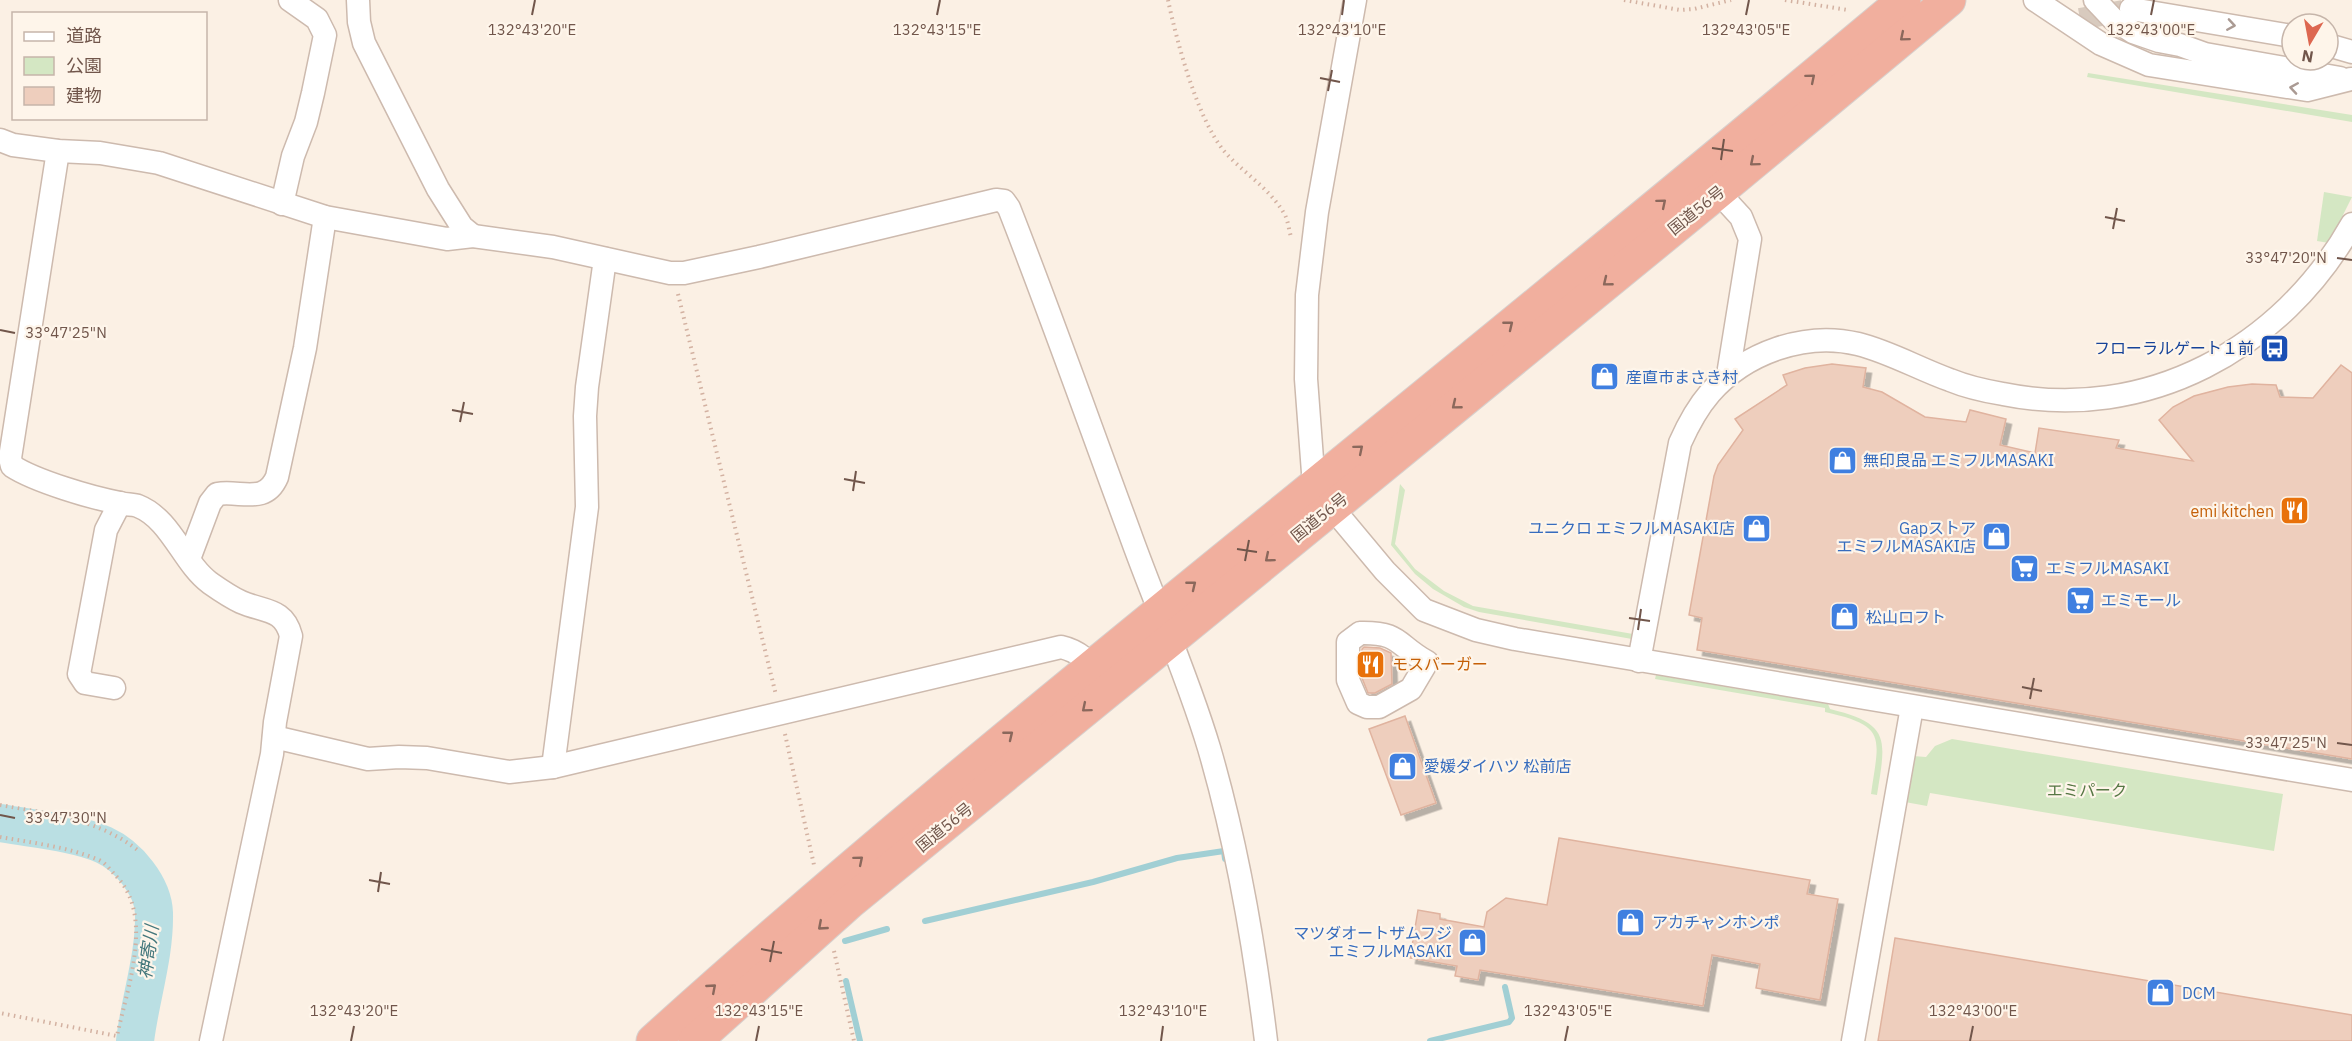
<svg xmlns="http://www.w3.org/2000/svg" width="2352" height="1041" font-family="'IBM Plex Sans','Noto Sans JP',sans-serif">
  <defs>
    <filter id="shadow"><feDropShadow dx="5.5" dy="5.5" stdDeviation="0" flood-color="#0004"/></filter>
  </defs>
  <rect width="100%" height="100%" fill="#fbf0e4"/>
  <g fill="#d4e7c3">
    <polygon points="2088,73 2352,115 2352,122 2087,77"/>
    <polygon points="2324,192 2352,197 2329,243 2317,241"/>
    <polygon points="1400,484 1405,490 1395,544 1415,569 1444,591 1473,606 1633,634 1632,639 1479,612 1464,607 1433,589 1415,574 1391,545"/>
    <path d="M1656,675L1828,704L1830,709C1891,724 1886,738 1877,795L1871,794C1879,737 1888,726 1825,712V708L1655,679Z"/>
    <polygon points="1952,739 2283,794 2274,851 1930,793 1927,806 1905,802 1913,756 1926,757 1935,746"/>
  </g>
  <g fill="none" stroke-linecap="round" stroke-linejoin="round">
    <g stroke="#a1cfd4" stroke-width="6">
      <polyline points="925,921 1093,882 1177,858 1224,851 1225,859"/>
      <polyline points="845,941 887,929"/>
      <polyline points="846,981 860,1041"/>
      <polyline points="1430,1041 1509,1022 1512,1018 1505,987"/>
    </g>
    <path stroke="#badfe3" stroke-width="38" d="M0,823C32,829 74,832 104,845C128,856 153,886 154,913C155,956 140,999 135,1041"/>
  </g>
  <g fill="#eecebd" stroke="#e0b39f" stroke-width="1.5" filter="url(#shadow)">
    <polygon points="1832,364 1866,368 1863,387 1882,392 1925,417 1966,422 1970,410 2006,419 2000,445 2035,453 2039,428 2119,440 2116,448 2193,461 2159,420 2173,407 2194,396 2228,387 2252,384 2276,385 2280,397 2313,398 2341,365 2352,373 2352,759 1697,650 1702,618 1689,615 1714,476 1718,465 1743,430 1735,419 1787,385 1783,375 1805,368"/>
    <polygon points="1364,647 1380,648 1391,653 1392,684 1375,693 1368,693 1362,678 1362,649"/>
    <polygon points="1405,716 1436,803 1401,815 1369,729"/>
    <polygon points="1559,838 1810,880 1807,894 1838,899 1820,1000 1756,988 1760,964 1712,955 1703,1006 1480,970 1478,980 1455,976 1457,966 1410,958 1418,910 1440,914 1440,919 1484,927 1487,912 1506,898 1547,905"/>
    <polygon points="1895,938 2352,1015 2352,1041 1878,1041"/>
  </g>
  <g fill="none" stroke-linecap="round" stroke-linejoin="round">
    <polyline stroke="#d8cabe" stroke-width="22" stroke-dasharray="22 11" stroke-linecap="butt" points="2080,19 2123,11"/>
    <defs>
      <g id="minor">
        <polyline points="358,0 359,22 364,43 438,189 462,227 473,236"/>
        <polyline points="1355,0 1317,212 1307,295 1306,379 1314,486 1385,571 1424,610 1476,630 1515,639 2352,780"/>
        <polyline points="2035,0 2101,44 2149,65 2307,90 2351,79"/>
        <polyline points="2095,0 2113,19 2133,32 2159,41 2180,45 2205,54 2340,78"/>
        <polyline points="2131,9 2292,36"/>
        <polyline points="2328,45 2352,52"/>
        <path d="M0,140L13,145L58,151L100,153L159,163L325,217L447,239L473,236L553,247L670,273H684L759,257L996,200L1004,201L1009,208C1051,315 1089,423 1129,531C1155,604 1187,674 1209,748C1237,844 1254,942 1266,1041"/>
        <path d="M58,151L10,458L12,466C35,481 92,498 120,503C126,505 133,504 138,506C171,519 183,563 210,583C220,590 230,597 241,602C264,612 284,608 291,636L275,722L272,754L211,1041"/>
        <polyline points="1718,192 1741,217 1750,239 1728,375"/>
        <polyline points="282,204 293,156 306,122 313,93 325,35 317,19 290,0"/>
        <path d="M189,559L210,503L217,494C241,490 265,505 277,477L305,348L325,217"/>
        <path d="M1360,633C1401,632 1396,645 1427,662L1411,689L1379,707H1367L1358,703L1348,680V642Z"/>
        <path d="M1639,661L1680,443C1688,425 1697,408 1710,393C1745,353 1805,331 1858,344C1890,352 1919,369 1950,380C1967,387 1985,391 2003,394C2146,423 2282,349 2352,224"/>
        <polyline points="114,688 85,683 79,674 106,530 120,503"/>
        <path d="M274,737L368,759L399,757L427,758L509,772L553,767L1061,647C1079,651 1090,662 1101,676"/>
        <polyline points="553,767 587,507 585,416 587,387 605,259"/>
        <polyline points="1853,1041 1912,707"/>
      </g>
      <g id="highway">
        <path d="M653,1041C865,849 1088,670 1310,489C1509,327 1707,165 1904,0"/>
        <polyline points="695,1041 850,902 1718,192 1949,0"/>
      </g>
    </defs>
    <use href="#minor" stroke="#cdbaae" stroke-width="25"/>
    <use href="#highway" stroke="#d7d0cd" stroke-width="35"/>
    <g stroke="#d3b1a1" stroke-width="4" stroke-dasharray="1.5 4.5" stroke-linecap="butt">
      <path d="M1168,0C1177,42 1197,118 1224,151C1243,173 1270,188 1285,215C1288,221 1289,230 1291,237"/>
      <polyline points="1624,0 1680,10 1694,9 1731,0"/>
      <polyline points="1785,0 1848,10"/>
      <polyline points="678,294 776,695"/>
      <polyline points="785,734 814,865"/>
      <path d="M0,805C49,814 100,819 140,852"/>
      <path d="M0,837C33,843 69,847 99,860C106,863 111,871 116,876C155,916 127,988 117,1036L0,1013"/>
      <polyline points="834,951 854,1041"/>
    </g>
    <use href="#minor" stroke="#fff" stroke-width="22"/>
    <use href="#highway" stroke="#f1af9e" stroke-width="33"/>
  </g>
  <defs><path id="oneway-chevron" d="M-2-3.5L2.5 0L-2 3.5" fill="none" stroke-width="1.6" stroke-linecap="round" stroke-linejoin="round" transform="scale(1.5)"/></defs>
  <g stroke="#aa9a93">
    <use href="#oneway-chevron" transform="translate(2231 25) rotate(9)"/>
    <use href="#oneway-chevron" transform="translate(2294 88) rotate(-171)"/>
  </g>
  <g stroke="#8b685c">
    <use href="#oneway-chevron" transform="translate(1904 37) rotate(140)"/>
    <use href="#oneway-chevron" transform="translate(1811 78) rotate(-40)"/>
    <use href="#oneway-chevron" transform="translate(1754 162) rotate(140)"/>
    <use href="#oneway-chevron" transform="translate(1662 203) rotate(-40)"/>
    <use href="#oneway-chevron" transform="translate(1607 282) rotate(141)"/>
    <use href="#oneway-chevron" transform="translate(1509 325) rotate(-39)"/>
    <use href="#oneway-chevron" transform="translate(1456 405) rotate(141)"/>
    <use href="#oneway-chevron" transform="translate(1359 449) rotate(-40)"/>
    <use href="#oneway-chevron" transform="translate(1269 558) rotate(140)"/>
    <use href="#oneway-chevron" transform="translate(1192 585) rotate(-39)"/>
    <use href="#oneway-chevron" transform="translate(1086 708) rotate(140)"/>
    <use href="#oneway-chevron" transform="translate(1009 735) rotate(-39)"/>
    <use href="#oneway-chevron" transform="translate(859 860) rotate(-40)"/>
    <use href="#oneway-chevron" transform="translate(822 926) rotate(139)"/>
    <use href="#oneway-chevron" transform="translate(712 988) rotate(-41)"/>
  </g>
  <path fill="none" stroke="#71564b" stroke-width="2" d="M532,15L535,0M937,15L940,0M1342,15L1344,0M1746,15L1749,0M2151,15L2154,0M1320,78L1340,82M1328,91L1332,70M1712,148L1733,151M1721,160L1724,139M2105,217L2125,221M2113,229L2117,208M2337,258L2352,260M0,330L15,333M452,410L473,414M460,422L464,402M844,479L865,483M853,491L856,471M1237,549L1257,552M1245,561L1249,540M1629,618L1650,621M1638,630L1641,609M2022,687L2042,691M2030,699L2034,678M2337,743L2352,745M0,815L15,818M369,880L390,884M378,892L381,872M761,949L782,953M770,962L774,941M351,1041L354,1026M756,1041L759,1026M1161,1041L1163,1026M1565,1041L1568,1026M1970,1041L1973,1026"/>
  <defs>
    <symbol id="bus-square" viewBox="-11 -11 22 22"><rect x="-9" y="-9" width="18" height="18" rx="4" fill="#1a4fb4" stroke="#fef5ea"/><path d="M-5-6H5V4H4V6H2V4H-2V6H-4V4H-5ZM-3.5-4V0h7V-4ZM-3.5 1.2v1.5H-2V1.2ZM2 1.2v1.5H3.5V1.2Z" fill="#fff"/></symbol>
    <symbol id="shop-square" viewBox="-11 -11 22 22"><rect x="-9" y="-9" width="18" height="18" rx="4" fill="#3f7fe0" stroke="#fef5ea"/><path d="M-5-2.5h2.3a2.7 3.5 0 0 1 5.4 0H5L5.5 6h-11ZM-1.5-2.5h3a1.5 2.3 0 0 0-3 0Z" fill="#fff"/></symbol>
    <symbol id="restaurant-square" viewBox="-11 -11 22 22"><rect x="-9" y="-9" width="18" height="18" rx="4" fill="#e8710a" stroke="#fef5ea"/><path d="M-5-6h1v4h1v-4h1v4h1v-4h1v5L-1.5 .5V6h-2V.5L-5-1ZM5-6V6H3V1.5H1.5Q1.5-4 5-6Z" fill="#fff"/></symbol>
    <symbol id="supermarket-square" viewBox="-11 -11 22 22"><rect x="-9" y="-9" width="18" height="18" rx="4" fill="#3f7fe0" stroke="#fef5ea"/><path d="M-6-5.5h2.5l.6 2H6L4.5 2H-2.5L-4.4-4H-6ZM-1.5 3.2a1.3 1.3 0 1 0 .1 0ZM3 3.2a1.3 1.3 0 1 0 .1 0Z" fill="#fff"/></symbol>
  </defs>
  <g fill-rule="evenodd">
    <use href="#bus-square" x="2258" y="332" width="33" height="33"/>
    <use href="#shop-square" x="1588" y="360" width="33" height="33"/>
    <use href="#shop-square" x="1826" y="444" width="33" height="33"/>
    <use href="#restaurant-square" x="2278" y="494" width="33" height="33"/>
    <use href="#shop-square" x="1740" y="512" width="33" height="33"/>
    <use href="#shop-square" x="1980" y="520" width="33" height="33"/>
    <use href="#supermarket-square" x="2008" y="552" width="33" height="33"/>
    <use href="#supermarket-square" x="2064" y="584" width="33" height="33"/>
    <use href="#shop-square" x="1828" y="600" width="33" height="33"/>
    <use href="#restaurant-square" x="1354" y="648" width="33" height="33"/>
    <use href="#shop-square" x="1386" y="750" width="33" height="33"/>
    <use href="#shop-square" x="1614" y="906" width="33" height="33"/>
    <use href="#shop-square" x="1456" y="926" width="33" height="33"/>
    <use href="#shop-square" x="2144" y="976" width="33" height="33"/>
  </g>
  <g text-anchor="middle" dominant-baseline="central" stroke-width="4.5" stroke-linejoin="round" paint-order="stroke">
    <g font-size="16" fill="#71564b" stroke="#fef5ea">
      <text transform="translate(1696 210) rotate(-39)">国道56号</text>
      <text transform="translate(1319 517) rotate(-39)">国道56号</text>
      <text transform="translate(944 827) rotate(-39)">国道56号</text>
    </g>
    <g font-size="16" fill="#164399" stroke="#fef5ea" text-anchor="end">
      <text x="2254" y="348">フローラルゲート１前</text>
    </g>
    <g font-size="16" fill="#366cbe" stroke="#fef5ea" text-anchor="start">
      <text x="1626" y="377">産直市まさき村</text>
      <text x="1863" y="460">無印良品 エミフルMASAKI</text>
      <text x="1735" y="528" text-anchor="end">ユニクロ エミフルMASAKI店</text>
      <text x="1976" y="528" text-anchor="end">Gapストア<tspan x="1976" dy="18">エミフルMASAKI店</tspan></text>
      <text x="2046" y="568">エミフルMASAKI</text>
      <text x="2101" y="600">エミモール</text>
      <text x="1866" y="617">松山ロフト</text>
      <text x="1424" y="766">愛媛ダイハツ 松前店</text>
      <text x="1652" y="922">アカチャンホンポ</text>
      <text x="1452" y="933" text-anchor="end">マツダオートザムフジ<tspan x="1452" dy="18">エミフルMASAKI</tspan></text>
      <text x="2182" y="993">DCM</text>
    </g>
    <g font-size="16" fill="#c56008" stroke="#fef5ea" text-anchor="end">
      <text x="2274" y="511">emi kitchen</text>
      <text x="1392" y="664" text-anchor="start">モスバーガー</text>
    </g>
    <g font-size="16" fill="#567744" stroke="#fef5ea">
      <text x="2087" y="790">エミパーク</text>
    </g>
    <g font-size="18" font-style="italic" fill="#43777c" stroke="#fef5ea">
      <text transform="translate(148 952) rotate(-82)">神寄川</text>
    </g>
  </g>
  <g font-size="15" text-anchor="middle" fill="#71564b" stroke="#fef5ea" stroke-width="4.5" stroke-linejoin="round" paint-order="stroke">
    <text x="532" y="35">132°43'20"E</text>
    <text x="937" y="35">132°43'15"E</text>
    <text x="1342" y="35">132°43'10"E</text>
    <text x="1746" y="35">132°43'05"E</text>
    <text x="2151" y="35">132°43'00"E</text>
    <text x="2286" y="263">33°47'20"N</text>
    <text x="66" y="338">33°47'25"N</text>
    <text x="2286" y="748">33°47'25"N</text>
    <text x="66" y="823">33°47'30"N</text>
    <text x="354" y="1016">132°43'20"E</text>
    <text x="759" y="1016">132°43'15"E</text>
    <text x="1163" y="1016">132°43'10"E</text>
    <text x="1568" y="1016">132°43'05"E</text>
    <text x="1973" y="1016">132°43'00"E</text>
  </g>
  <rect x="12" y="12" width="195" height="108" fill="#fef5ea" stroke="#c6b5aa" stroke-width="1.5"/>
  <rect x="24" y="32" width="30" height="9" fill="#ffffff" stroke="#c6b5aa" stroke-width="1.5"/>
  <text x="66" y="42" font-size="18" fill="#71564b">道路</text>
  <rect x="24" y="57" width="30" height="18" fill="#d4e7c3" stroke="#c6b5aa" stroke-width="1.5"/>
  <text x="66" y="72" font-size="18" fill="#71564b">公園</text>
  <rect x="24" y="87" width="30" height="18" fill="#eecebd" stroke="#c6b5aa" stroke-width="1.5"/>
  <text x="66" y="102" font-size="18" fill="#71564b">建物</text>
  <g transform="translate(2310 42) rotate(190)"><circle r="28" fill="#fef5ea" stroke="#c6b5aa" stroke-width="1.5"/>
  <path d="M0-4.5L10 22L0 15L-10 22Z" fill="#dd6750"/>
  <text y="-9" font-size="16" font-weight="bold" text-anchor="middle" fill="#71564b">N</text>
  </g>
</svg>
